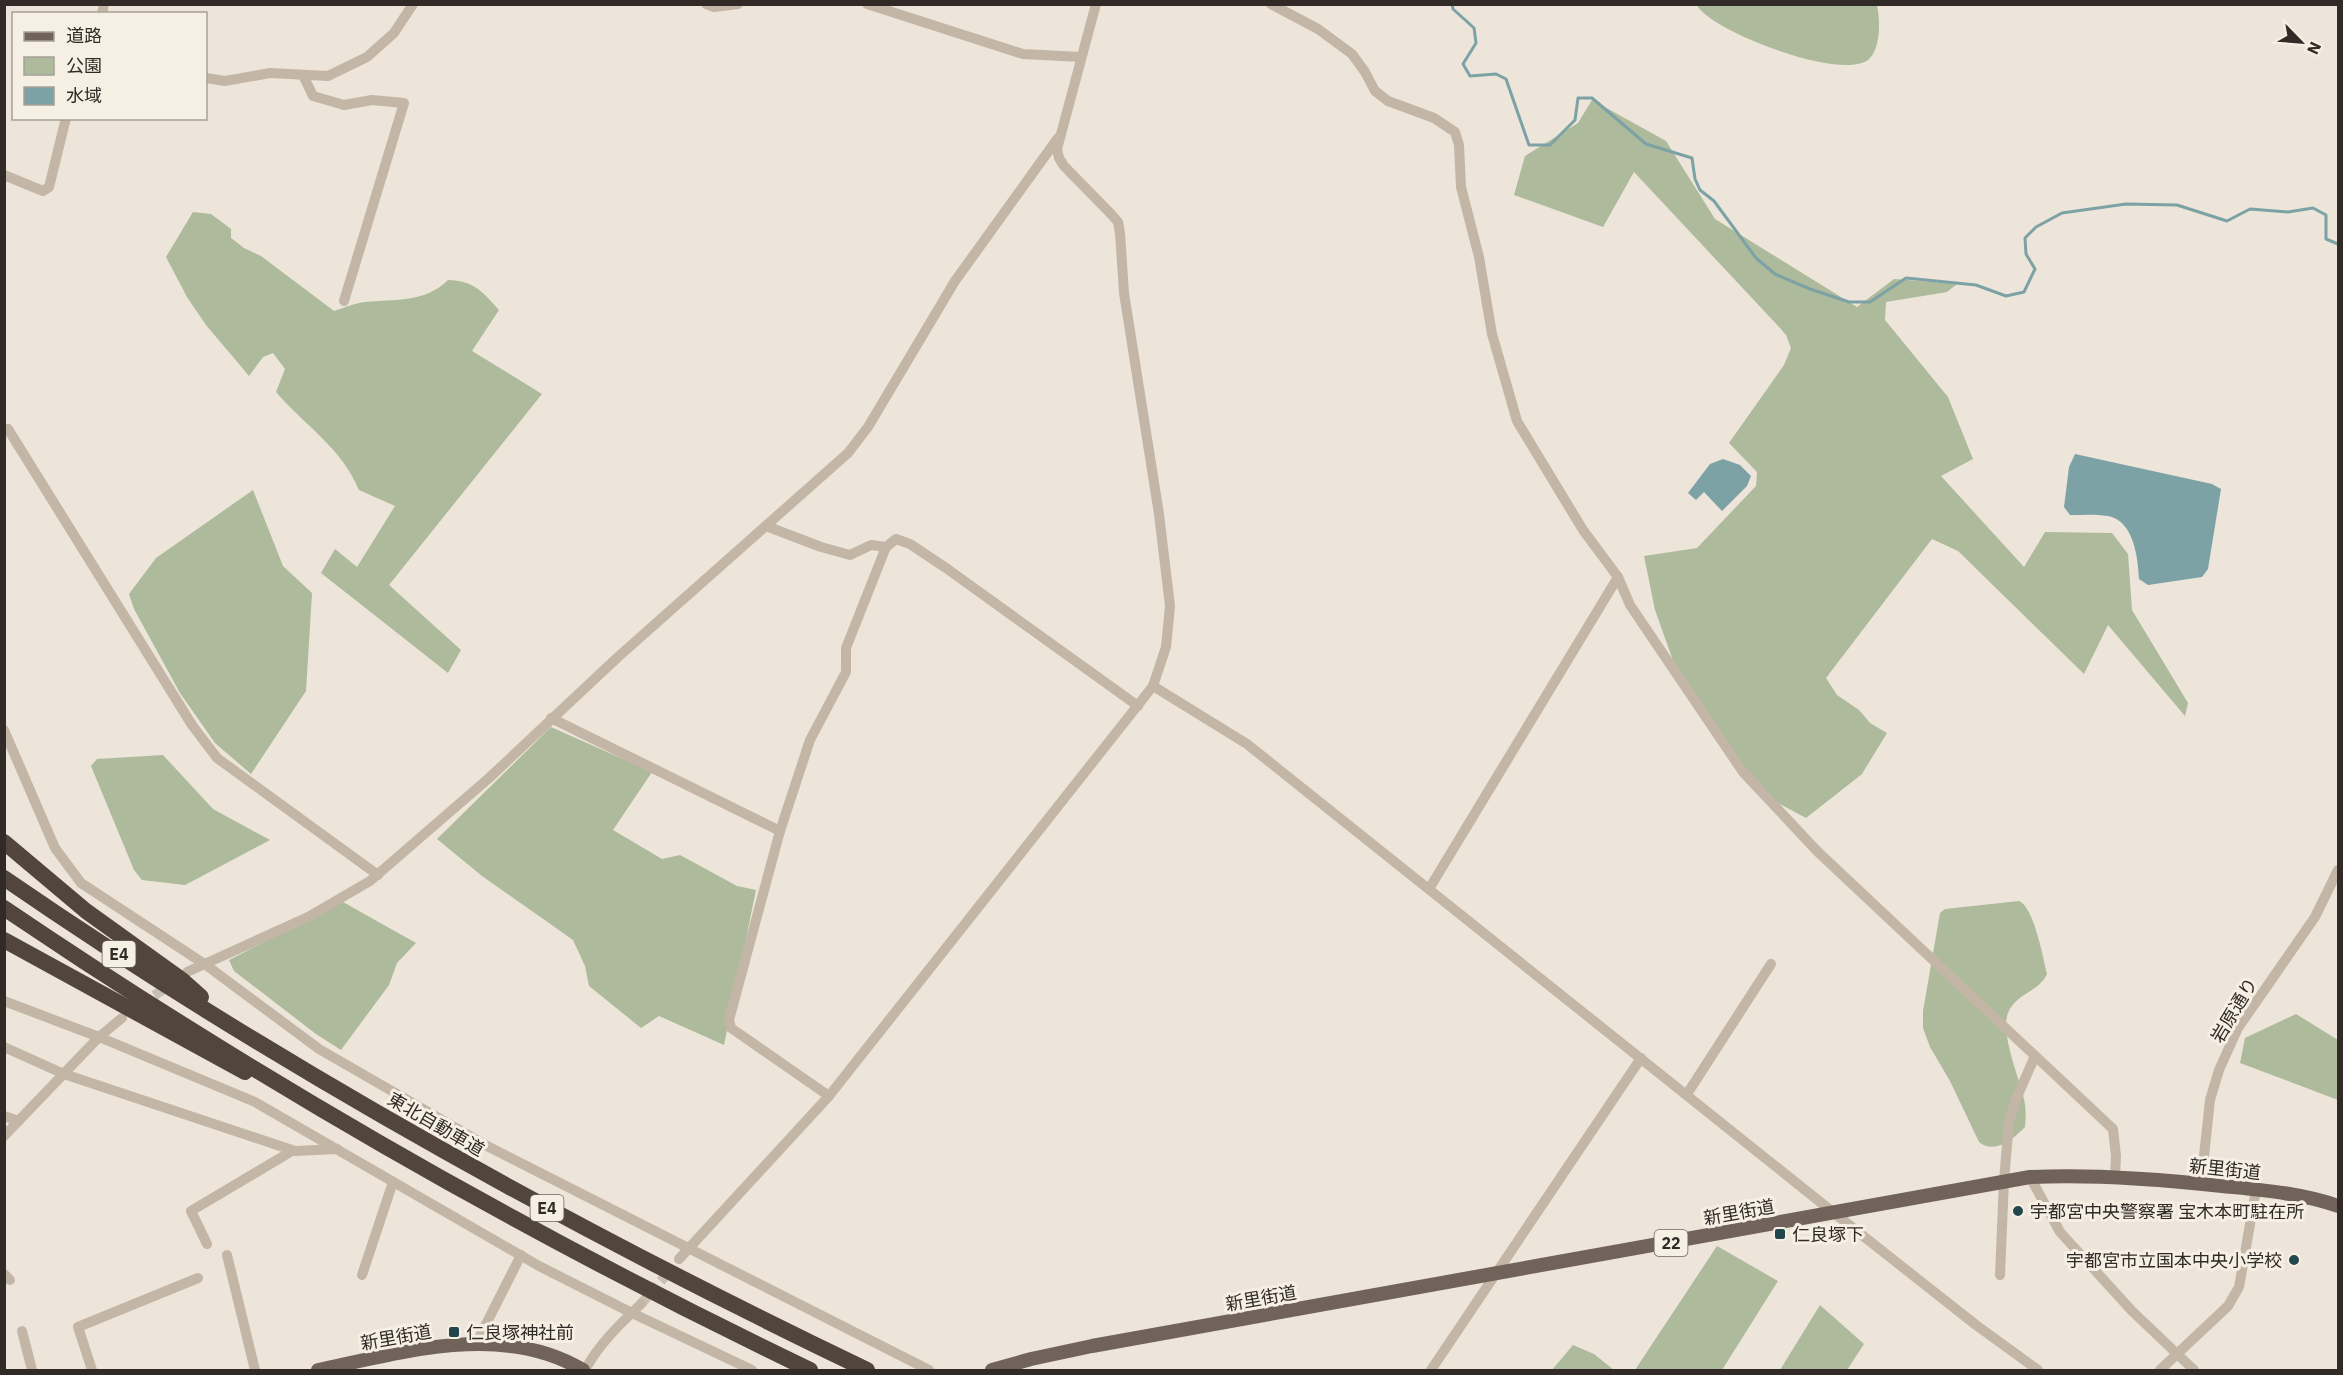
<svg xmlns="http://www.w3.org/2000/svg" width="2343" height="1375" font-family="'IBM Plex Sans','Noto Sans JP',sans-serif">
  <rect width="100%" height="100%" fill="#ede5d9"/>
  <g fill="#adba9b">
    <path d="M1697,5H1877C1880,19 1881,46 1870,58C1848,84 1709,31 1697,5Z"/>
    <polygon points="1592,100 1666,141 1715,219 1857,307 1894,279 1957,284 1947,292 1886,302 1885,320 1948,397 1973,459 1941,476 2024,567 2045,532 2112,533 2128,554 2132,610 2188,703 2185,716 2108,625 2084,674 1958,551 1932,539 1826,678 1837,695 1859,710 1870,723 1887,733 1862,774 1806,818 1776,802 1728,751 1675,666 1655,610 1644,556 1697,548 1756,486 1757,472 1729,443 1784,365 1791,348 1786,335 1780,328 1634,172 1603,227 1514,195 1525,156 1578,123"/>
    <path d="M193,212L211,214L231,229V238L244,248L261,256L334,311C344,308 355,303 365,302C395,299 425,303 448,280C474,281 482,291 499,310L472,351L542,394L389,585L461,650L448,673L321,573L335,549L357,567L395,506L359,490C341,447 305,426 276,392L285,369L273,353L263,357L249,376L206,325L187,297L166,257Z"/>
    <polygon points="253,490 283,566 312,593 306,691 251,774 215,743 180,693 134,609 129,594 156,558"/>
    <polygon points="551,727 652,772 613,830 662,859 680,855 737,886 756,890 724,1045 659,1016 641,1028 589,986 585,966 573,940 482,876 437,839"/>
    <polygon points="163,755 213,809 270,840 185,885 142,880 134,870 91,766 97,759"/>
    <path d="M2019,901C2034,907 2043,958 2047,974C2039,992 2015,994 2008,1013C2000,1033 2019,1077 2024,1099C2026,1108 2026,1117 2025,1127C2013,1139 1995,1155 1979,1142L1950,1081L1930,1047L1923,1028V1011L1940,913L1945,909Z"/>
    <polygon points="343,902 416,943 397,963 389,985 341,1050 316,1034 234,971 229,960"/>
    <polygon points="2296,1014 2338,1040 2338,1100 2240,1063 2245,1038"/>
    <polygon points="1717,1246 1778,1281 1722,1370 1635,1370"/>
    <polygon points="1820,1305 1864,1344 1847,1370 1780,1370"/>
    <polygon points="1573,1345 1594,1354 1614,1370 1552,1370"/>
  </g>
  <g fill="#7ca2a6">
    <path d="M2075,454L2212,484L2221,489L2208,569L2202,577L2148,585L2139,579C2138,558 2134,521 2108,516C2096,514 2082,515 2070,515L2064,507L2069,467Z"/>
    <polygon points="1723,459 1740,465 1751,476 1747,486 1722,511 1704,492 1696,500 1688,493 1710,464"/>
  </g>
  <g fill="none" stroke-linecap="round" stroke-linejoin="round">
    <polyline stroke="#7ca2a6" stroke-width="3" points="1452,4 1453,9 1474,28 1476,43 1463,64 1470,76 1496,74 1506,79 1529,145 1550,145 1575,120 1578,98 1592,98 1646,144 1692,158 1695,179 1700,190 1714,201 1756,258 1775,274 1810,289 1849,302 1870,302 1906,278 1976,285 2006,296 2024,292 2035,269 2026,254 2025,238 2036,227 2062,213 2126,204 2177,205 2227,221 2250,209 2288,212 2313,208 2326,215 2326,239 2338,244"/>
    <g stroke="#c7c0b5" stroke-width="10" stroke-dasharray="10 5" stroke-linecap="butt">
      <polyline points="142,1004 171,984"/>
      <polyline points="641,1304 672,1268"/>
    </g>
    <g stroke="#c3b6a7" stroke-width="10">
      <polyline points="706,4 714,7 738,4"/>
      <polyline points="867,4 1023,54 1081,57"/>
      <polyline points="1271,4 1318,29 1352,54 1365,72 1375,91 1388,101 1434,118 1455,132 1459,145 1461,187 1479,257 1492,334 1517,421 1583,530 1618,577 1630,605 1743,772 1817,851 2113,1129 2116,1156 2115,1176"/>
      <polyline points="102,14 104,4"/>
      <polyline points="303,75 313,96 344,105 372,100 404,103 344,301"/>
      <polyline points="206,78 225,81 270,73 328,76 367,57 394,33 413,4"/>
      <polyline points="4,175 43,191 49,187 66,118"/>
      <polyline points="4,431 8,429 192,725 217,758 378,875"/>
      <polyline points="766,526 821,547 850,555 871,545 886,547"/>
      <polyline points="1153,686 1247,744 1834,1213 1976,1325 2038,1370"/>
      <polyline points="551,718 780,831"/>
      <polyline points="4,730 55,848 81,883 206,965 319,1049 489,1147 929,1370"/>
      <polyline points="1429,889 1618,577"/>
      <polyline points="187,972 308,917 370,881 489,778 618,657 848,453 868,427 955,281 1058,138"/>
      <polyline points="4,1001 99,1037 255,1102 539,1266 632,1313 752,1370"/>
      <polyline points="4,1047 64,1074 295,1151 337,1149"/>
      <polyline points="1687,1094 1771,964"/>
      <polyline points="829,1096 731,1028 729,1020 780,831 810,740 846,672 846,648 886,547 896,539 910,544 946,568 1138,706"/>
      <polyline points="4,1116 19,1121"/>
      <polyline points="4,1136 99,1037 122,1018"/>
      <polyline points="2030,1177 2060,1232 2132,1311 2194,1370"/>
      <polyline points="2201,1184 2210,1100 2219,1070 2238,1028 2315,917 2338,870"/>
      <polyline points="207,1244 191,1211 292,1151"/>
      <polyline points="227,1255 255,1370"/>
      <polyline points="679,1259 829,1096 1153,686 1166,647 1170,606 1159,514 1124,293 1120,233 1118,222 1111,214 1064,166 1059,158 1057,149 1096,4"/>
      <polyline points="4,1274 10,1280"/>
      <polyline points="362,1275 393,1182"/>
      <polyline points="2000,1275 2004,1180 2009,1122 2017,1097 2035,1056"/>
      <polyline points="22,1331 32,1370"/>
      <polyline points="476,1344 521,1255"/>
      <polyline points="92,1370 78,1327 198,1278"/>
      <path d="M585,1370C599,1344 620,1324 641,1304"/>
      <polyline points="1431,1370 1641,1058"/>
      <polyline points="2160,1370 2228,1306 2239,1287 2256,1190"/>
    </g>
    <g stroke="#716359" stroke-width="14">
      <path d="M318,1370C403,1352 503,1322 583,1370"/>
      <path d="M992,1370L1031,1359L1092,1346L2030,1177C2094,1174 2158,1179 2222,1186C2261,1190 2301,1193 2338,1206"/>
    </g>
    <g stroke="#51453e" stroke-width="16">
      <polyline points="4,842 86,911 182,980 201,997"/>
      <path d="M4,878C277,1066 569,1227 867,1370"/>
      <path d="M4,908C261,1082 531,1236 810,1370"/>
      <polyline points="4,940 245,1072"/>
    </g>
  </g>
  <g fill="#21474d" stroke="#f6efe4" stroke-width="2">
    <circle cx="2018" cy="1211" r="6"/>
    <rect x="1774" y="1228" width="12" height="12" rx="3"/>
    <circle cx="2294" cy="1260" r="6"/>
    <rect x="448" y="1326" width="12" height="12" rx="3"/>
  </g>
  <g text-anchor="middle" dominant-baseline="central" stroke-width="6" stroke-linejoin="round" paint-order="stroke">
    <g fill="#f6efe4" stroke="#6c655f" stroke-width="1.5">
      <rect x="102.5" y="941" width="33" height="26" rx="4.5"/>
      <rect x="530.5" y="1195" width="33" height="26" rx="4.5"/>
      <rect x="1654.5" y="1230" width="33" height="26" rx="4.5"/>
    </g>
    <g font-size="16" font-weight="bold" fill="#312a26">
      <text x="119" y="954">E4</text>
      <text x="547" y="1208">E4</text>
      <text x="1671" y="1243">22</text>
    </g>
    <g font-size="18" fill="#312a26" stroke="#f6efe4">
      <text transform="translate(2234 1010) rotate(-59)">岩原通り</text>
      <text transform="translate(436 1124) rotate(30)">東北自動車道</text>
      <text transform="translate(2225 1169) rotate(6)">新里街道</text>
      <text transform="translate(1739 1212) rotate(-10)">新里街道</text>
      <text transform="translate(1261 1298) rotate(-10)">新里街道</text>
      <text transform="translate(396 1337) rotate(-10)">新里街道</text>
    </g>
    <g font-size="18" fill="#312a26" stroke="#f6efe4" text-anchor="start">
      <text x="2030" y="1211">宇都宮中央警察署 宝木本町駐在所</text>
      <text x="1792" y="1234">仁良塚下</text>
      <text x="2282" y="1260" text-anchor="end">宇都宮市立国本中央小学校</text>
      <text x="466" y="1332">仁良塚神社前</text>
    </g>
  </g>
  <rect width="2343" height="1375" fill="none" stroke="#312a26" stroke-width="12"/>
  <rect x="12" y="12" width="195" height="108" fill="#f6efe4" stroke="#a7a098" stroke-width="1.5"/>
  <rect x="24" y="32" width="30" height="9" fill="#716359" stroke="#a7a098" stroke-width="1.5"/>
  <text x="66" y="42" font-size="18" fill="#312a26">道路</text>
  <rect x="24" y="57" width="30" height="18" fill="#adba9b" stroke="#a7a098" stroke-width="1.5"/>
  <text x="66" y="72" font-size="18" fill="#312a26">公園</text>
  <rect x="24" y="87" width="30" height="18" fill="#7ca2a6" stroke="#a7a098" stroke-width="1.5"/>
  <text x="66" y="102" font-size="18" fill="#312a26">水域</text>
  <g transform="translate(2301 42) rotate(115)" stroke="#f6efe4" stroke-width="4.5" paint-order="stroke">
  <path d="M0-4.5L10 22L0 15L-10 22Z" fill="#312a26"/>
  <text y="-9" font-size="16" font-weight="bold" text-anchor="middle" fill="#312a26">N</text>
  </g>
</svg>
